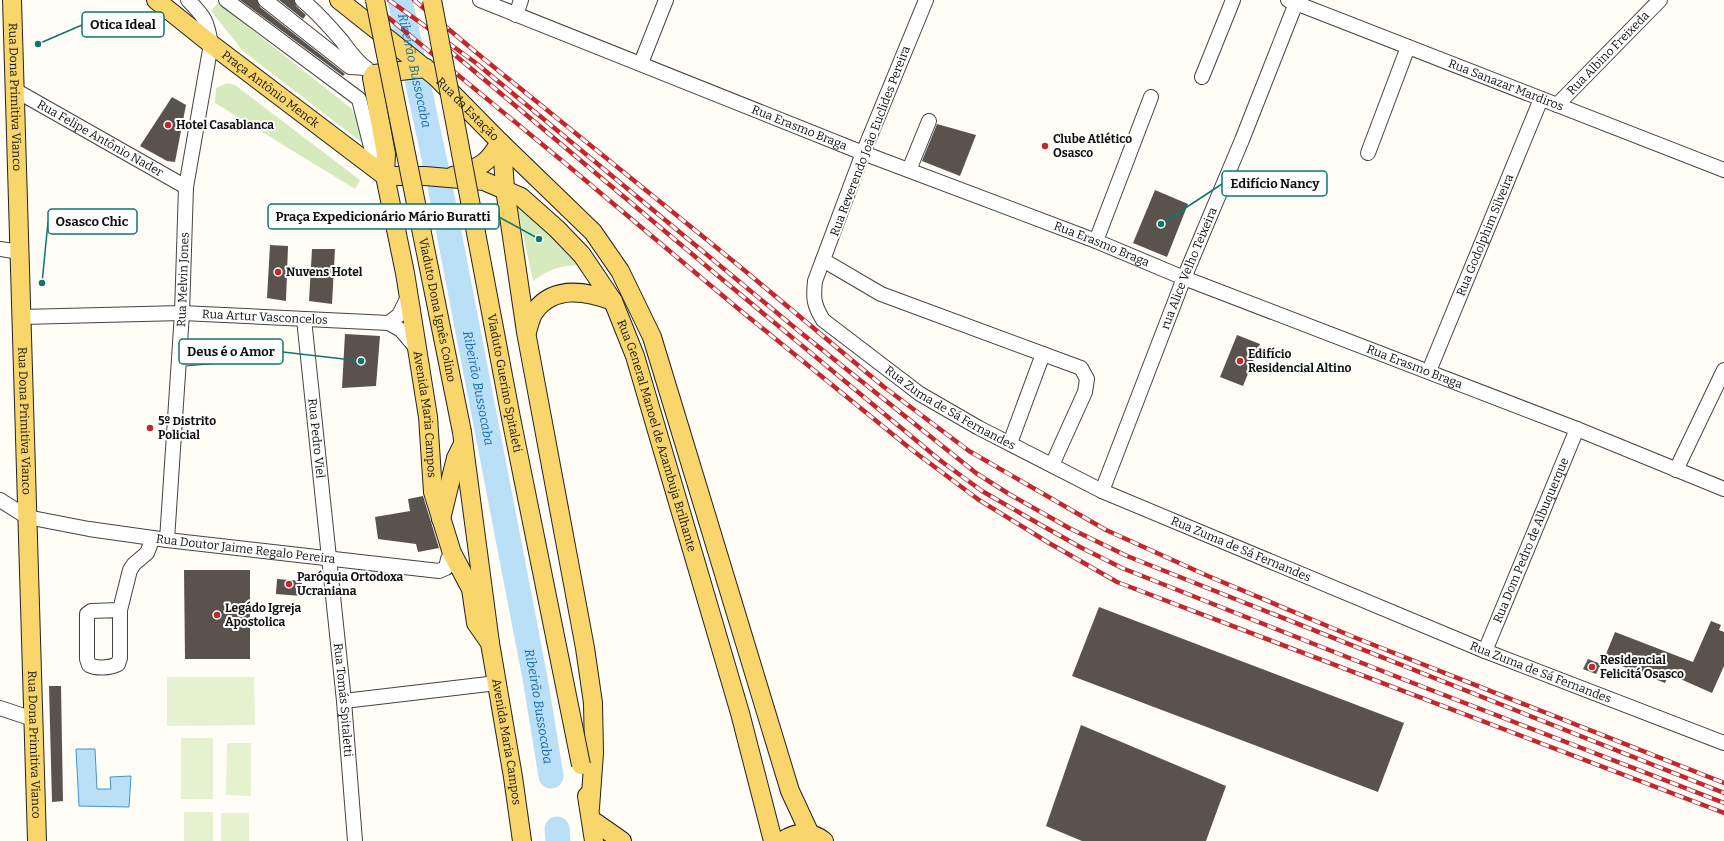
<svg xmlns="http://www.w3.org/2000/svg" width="1724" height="841" font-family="Bitter,serif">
  <rect width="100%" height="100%" fill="#fffdf5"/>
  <g fill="#d5ebbd">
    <polygon points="218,3 352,109 360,127 361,142 243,51 211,11"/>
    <polygon points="227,83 235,85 360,180 355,189 215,103 216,88"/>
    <path d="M517,206L529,212L580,265C558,266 550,269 533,281Z"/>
  </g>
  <g fill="#e6f2cf">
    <polygon points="167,677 254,677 255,725 167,726"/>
    <rect x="181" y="738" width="32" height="61"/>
    <polygon points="227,743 251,743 251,796 226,795"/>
    <rect x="184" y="812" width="29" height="29"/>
    <rect x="221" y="813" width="28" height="28"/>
  </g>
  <polygon fill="#b9e0f7" stroke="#3f96cf" points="76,749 95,749 97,789 111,789 110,777 131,776 129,807 79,806"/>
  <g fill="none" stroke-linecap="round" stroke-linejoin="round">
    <g stroke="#b9e0f7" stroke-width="25">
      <path id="s1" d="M400,0L439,181L535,678L551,776"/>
      <polyline points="557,829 558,841"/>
    </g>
  </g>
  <g fill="#5a524d">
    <polygon points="240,0 257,0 260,7 345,74 343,76"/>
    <polygon points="279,0 294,0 296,6 306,15 303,19"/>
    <polygon points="172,97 186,105 175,162 167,161 140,146"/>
    <polygon points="937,124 976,135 960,176 922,161"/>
    <polygon points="1155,190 1188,204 1167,257 1133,243"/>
    <polygon points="270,245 288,246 286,301 267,298"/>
    <polygon points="312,249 335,249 332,304 309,301"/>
    <polygon points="345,334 380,336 376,386 342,388"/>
    <polygon points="1237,335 1260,344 1243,386 1220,377"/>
    <polygon points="423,496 439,548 418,552 416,544 378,539 375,517 410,511 408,499"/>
    <polygon points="184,570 250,570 250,659 185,659"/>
    <polygon points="277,579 302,581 301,596 276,594"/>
    <polygon points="1099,607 1404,723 1378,792 1072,676"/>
    <polygon points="1711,621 1721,625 1719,630 1724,632 1724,666 1712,693 1669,674 1665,683 1604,659 1615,632 1693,662"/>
    <polygon points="1588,659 1601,664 1596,674 1583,669"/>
    <polygon points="49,686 61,686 63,801 52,802"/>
    <polygon points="1081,725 1226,786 1206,841 1082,841 1046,826"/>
  </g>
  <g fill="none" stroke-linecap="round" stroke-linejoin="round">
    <defs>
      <g id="minor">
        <polyline points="226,0 359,99 372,151 385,175"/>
        <polyline points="265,0 350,67 366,68"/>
        <path d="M302,0C317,12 330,27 342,41C350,52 356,61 367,69"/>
        <path id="s2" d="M480,0L863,153L1096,241L1184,278L1577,429L1724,489"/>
        <path id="s3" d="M926,0L863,153L815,281C813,299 814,305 823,320L920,394L979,428L1102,491L1485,651L1724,743"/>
        <path id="s4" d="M1288,0L1724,170"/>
        <polyline points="516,15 521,0"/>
        <polyline points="641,63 666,0"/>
        <polyline points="1202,77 1233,0"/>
        <path id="s5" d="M15,90L186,187"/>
        <path id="s6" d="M1557,105L1660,0"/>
        <polyline points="1368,153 1408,47"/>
        <polyline points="909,170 929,121"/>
        <polyline points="1096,241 1151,97"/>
        <polyline points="0,249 20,252"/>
        <polyline points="823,260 881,294 1081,368 1087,379 1085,392 1052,465"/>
        <path id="s7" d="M22,317L182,313L389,323L401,330L418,350"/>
        <path id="s8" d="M304,319L344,701L355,841"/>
        <polyline points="389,323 399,315 409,295"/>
        <polyline points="179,359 226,355"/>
        <path id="s9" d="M1429,371L1541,99"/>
        <polyline points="1010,443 1043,354"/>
        <polyline points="1676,470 1724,370"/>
        <path id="s10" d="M1102,491L1184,278L1242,140L1296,3"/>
        <path id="s11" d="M0,500L27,517L89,529L167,540L439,571L446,568L448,559L452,553"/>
        <path id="s12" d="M167,540L182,313L186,187L211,44C207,21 205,17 188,0"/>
        <path d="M120,610L91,611L87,614V659L89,665C97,669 110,668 118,664L120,658V610L130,570L134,564L147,553L153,538"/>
        <path id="s13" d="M1485,651L1577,429"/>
        <polyline points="344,701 497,683"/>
        <polyline points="0,708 33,719"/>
      </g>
      <g id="major">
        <path id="s14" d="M12,0L37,841"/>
        <path id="s15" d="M156,0L211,44L385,176"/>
        <path id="s16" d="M339,0L436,77L500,142L593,232L620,271L652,337L790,791L810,834"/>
        <path id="s17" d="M426,68L374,74L372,78L386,154L385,176L405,273L428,417L433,492L452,553L471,589L476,623L490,643"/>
        <polyline points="502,144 505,189 526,332 585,648 593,703 594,753 590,808"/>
        <path id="s18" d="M385,176H425L484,181L521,197L557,229L582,255L613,301L635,356L740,713L773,841"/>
        <path d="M453,176C478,167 486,167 500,142"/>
        <path d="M527,332C529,325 531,316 535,311C554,285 586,291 613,301"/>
        <path id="s19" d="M462,432L490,643L513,777L522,841"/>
        <polyline points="441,519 456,458 462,446"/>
        <polyline points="587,796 594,841"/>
        <polyline points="592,820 622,841"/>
        <path d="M782,841C796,832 810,830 824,841"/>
      </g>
    </defs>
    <use href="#minor" stroke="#444" stroke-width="16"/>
    <use href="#major" stroke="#222" stroke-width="20"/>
    <use href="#minor" stroke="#fff" stroke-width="14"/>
    <use href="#major" stroke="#f9d66b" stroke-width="18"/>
    <defs>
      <g id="rail">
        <polyline points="367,0 566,164 735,306 912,450 979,500 1049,543 1117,582 1724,813"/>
        <polyline points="389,0 476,63 511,92 800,332 976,473 1009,494 1069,528 1127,556 1724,793"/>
        <polyline points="414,0 484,59 738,265 884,387 969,451 1106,530 1208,576 1356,638 1724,783"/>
        <polyline points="449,50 717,275 941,461 982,491 1034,521 1080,547 1122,568 1400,678 1724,803"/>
      </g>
    </defs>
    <use href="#rail" stroke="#c4262e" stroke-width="4.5"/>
    <use href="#rail" stroke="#fff" stroke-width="3" stroke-dasharray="9" stroke-linecap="butt"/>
    <defs>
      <g id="major-bridge">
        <path id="s20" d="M375,0L462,432"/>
        <path id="s21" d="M432,0L511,418L581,765"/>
      </g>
    </defs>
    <use href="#major-bridge" stroke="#222" stroke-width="20" stroke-linecap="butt"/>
    <use href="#major-bridge" stroke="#f9d66b" stroke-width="18"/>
  </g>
  <g fill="#c4262e" stroke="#fff" stroke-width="1.5">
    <circle cx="168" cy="125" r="4"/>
    <circle cx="1045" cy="146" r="4"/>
    <circle cx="278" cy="272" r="4"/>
    <circle cx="1240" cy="361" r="4"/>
    <circle cx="150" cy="428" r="4"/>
    <circle cx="289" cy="584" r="4"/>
    <circle cx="217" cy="615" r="4"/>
    <circle cx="1592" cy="667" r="4"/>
  </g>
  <g text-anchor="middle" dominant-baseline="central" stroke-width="4" stroke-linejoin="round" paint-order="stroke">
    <g font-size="12" fill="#111" stroke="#fff">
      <text stroke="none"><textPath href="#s6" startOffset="73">Rua Albino Freixeda</textPath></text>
      <text stroke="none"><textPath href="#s4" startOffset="234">Rua Sanazar Mardiros</textPath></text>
      <text stroke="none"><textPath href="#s15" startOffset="145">Praça Antônio Menck</textPath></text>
      <text stroke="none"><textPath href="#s14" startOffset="97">Rua Dona Primitiva Vianco</textPath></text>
      <text stroke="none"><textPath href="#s16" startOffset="169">Rua da Estação</textPath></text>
      <text stroke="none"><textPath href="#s2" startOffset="344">Rua Erasmo Braga</textPath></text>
      <text stroke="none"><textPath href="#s5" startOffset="98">Rua Felipe Antônio Nader</textPath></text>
      <text transform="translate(870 141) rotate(-69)">Rua Reverendo João Euclides Pereira</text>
      <text stroke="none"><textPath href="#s9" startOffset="147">Rua Godolphim Silveira</textPath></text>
      <text stroke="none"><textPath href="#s2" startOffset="668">Rua Erasmo Braga</textPath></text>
      <text stroke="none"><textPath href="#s10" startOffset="239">rua Alice Velho Teixeira</textPath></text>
      <text stroke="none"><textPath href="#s12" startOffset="261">Rua Melvin Jones</textPath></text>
      <text stroke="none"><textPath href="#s20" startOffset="316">Viaduto Dona Ignês Colino</textPath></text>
      <text stroke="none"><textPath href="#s7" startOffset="243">Rua Artur Vasconcelos</textPath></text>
      <text stroke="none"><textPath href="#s2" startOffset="1004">Rua Erasmo Braga</textPath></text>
      <text stroke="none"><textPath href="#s21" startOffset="390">Viaduto Guerino Spitaleti</textPath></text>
      <text stroke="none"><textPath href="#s3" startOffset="498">Rua Zuma de Sá Fernandes</textPath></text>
      <text stroke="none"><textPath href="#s17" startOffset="398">Avenida Maria Campos</textPath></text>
      <text stroke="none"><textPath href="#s14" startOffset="421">Rua Dona Primitiva Vianco</textPath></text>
      <text stroke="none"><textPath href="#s18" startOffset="421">Rua General Manoel de Azambuja Brilhante</textPath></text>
      <text stroke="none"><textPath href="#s8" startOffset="120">Rua Pedro Viel</textPath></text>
      <text stroke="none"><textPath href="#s13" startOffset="120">Rua Dom Pedro de Albuquerque</textPath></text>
      <text stroke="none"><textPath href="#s11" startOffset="253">Rua Doutor Jaime Regalo Pereira</textPath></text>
      <text stroke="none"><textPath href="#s3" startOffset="822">Rua Zuma de Sá Fernandes</textPath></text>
      <text stroke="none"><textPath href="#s3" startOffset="1146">Rua Zuma de Sá Fernandes</textPath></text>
      <text stroke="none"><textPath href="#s8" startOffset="383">Rua Tomás Spitaletti</textPath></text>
      <text stroke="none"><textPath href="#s19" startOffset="313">Avenida Maria Campos</textPath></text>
      <text stroke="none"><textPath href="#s14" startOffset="745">Rua Dona Primitiva Vianco</textPath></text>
    </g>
    <g font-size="12" font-weight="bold" fill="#111" stroke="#fff" text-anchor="start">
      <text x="176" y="125">Hotel Casablanca</text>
      <text x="1053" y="139">Clube Atlético<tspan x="1053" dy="14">Osasco</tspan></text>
      <text x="286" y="272">Nuvens Hotel</text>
      <text x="1248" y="354">Edifício<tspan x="1248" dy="14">Residencial Altino</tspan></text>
      <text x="158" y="421">5º Distrito<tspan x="158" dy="14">Policial</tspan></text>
      <text x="297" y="577">Paróquia Ortodoxa<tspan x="297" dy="14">Ucraniana</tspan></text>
      <text x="225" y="608">Legádo Igreja<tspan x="225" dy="14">Apostolica</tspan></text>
      <text x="1600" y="660">Residencial<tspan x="1600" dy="14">Felicitá Osasco</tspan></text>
    </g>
    <g font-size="13" font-style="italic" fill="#1768a6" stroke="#fff">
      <text stroke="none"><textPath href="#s1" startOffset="72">Ribeirão Bussocaba</textPath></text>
      <text stroke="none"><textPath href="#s1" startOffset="396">Ribeirão Bussocaba</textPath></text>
      <text stroke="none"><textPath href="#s1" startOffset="720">Ribeirão Bussocaba</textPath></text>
    </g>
  </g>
  <path fill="none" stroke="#0f766e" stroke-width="1.5" d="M38 44L82 25M1161 224L1222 184M539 239L499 217M42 283L48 222M361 361L283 352"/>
  <g fill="#0f766e" stroke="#fff" stroke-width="1.5">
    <circle cx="38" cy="44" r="4"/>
    <circle cx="1161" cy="224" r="4"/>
    <circle cx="539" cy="239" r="4"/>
    <circle cx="42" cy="283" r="4"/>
    <circle cx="361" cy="361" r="4"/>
  </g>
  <g fill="#fff" stroke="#0f766e" stroke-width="1.5">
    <rect x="82" y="12" width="82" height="25" rx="4"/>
    <rect x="1222" y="171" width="105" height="25" rx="4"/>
    <rect x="268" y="204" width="231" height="25" rx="4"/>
    <rect x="48" y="209" width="89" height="25" rx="4"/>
    <rect x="179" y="339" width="104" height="25" rx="4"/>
  </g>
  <g font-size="13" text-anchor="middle" font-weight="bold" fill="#111">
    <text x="123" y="29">Otica Ideal</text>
    <text x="1275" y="188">Edifício Nancy</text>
    <text x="383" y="221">Praça Expedicionário Mário Buratti</text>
    <text x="92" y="226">Osasco Chic</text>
    <text x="231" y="356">Deus é o Amor</text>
  </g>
</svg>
